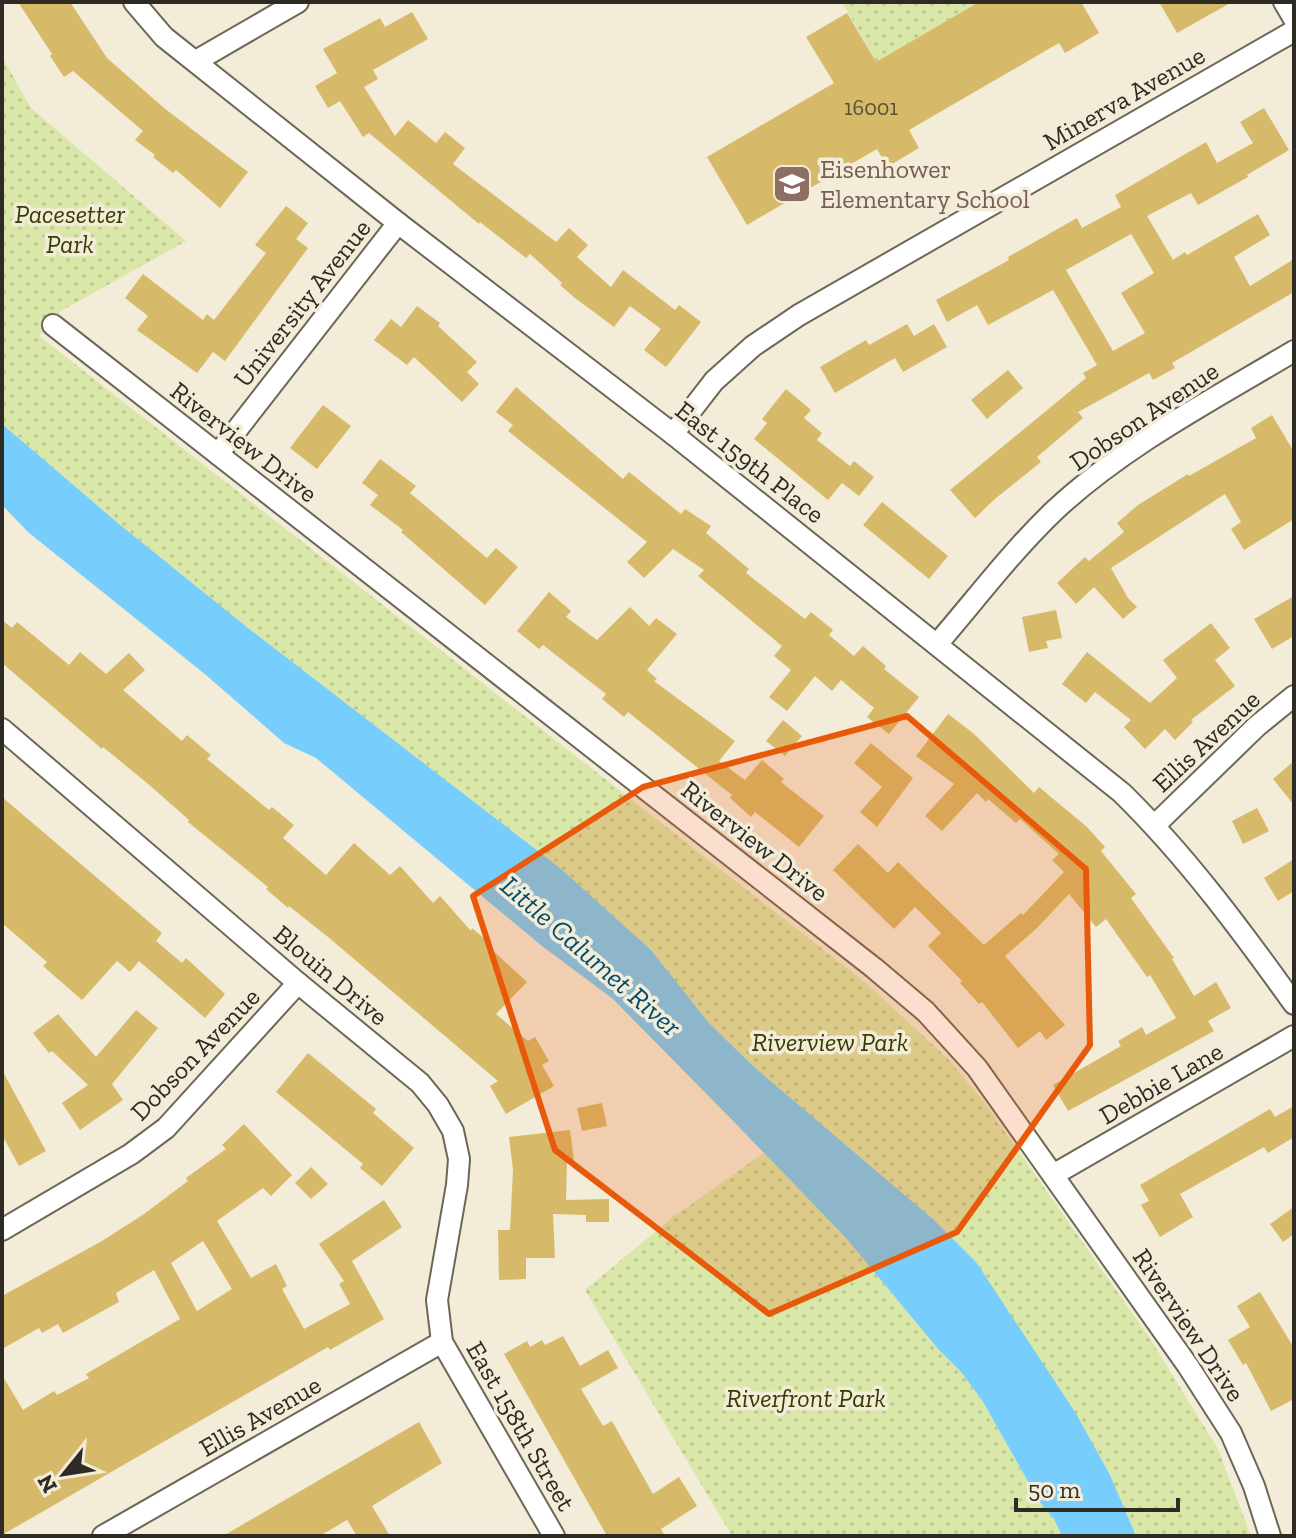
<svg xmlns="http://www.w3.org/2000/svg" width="1296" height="1538" font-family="'Zilla Slab',serif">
  <defs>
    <pattern id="park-dots" width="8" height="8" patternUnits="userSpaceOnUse" patternTransform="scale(2)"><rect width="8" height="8" fill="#d9e7a8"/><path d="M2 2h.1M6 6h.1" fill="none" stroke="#bbc690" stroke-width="1.8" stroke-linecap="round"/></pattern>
  </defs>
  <rect width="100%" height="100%" fill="#f3ecd9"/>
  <g fill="url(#park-dots)">
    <polygon points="842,2 979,2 876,62"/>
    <polygon points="2,57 31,108 186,241 61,311 39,336 867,984 948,1059 984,1102 1149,1337 1218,1449 1251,1536 1136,1536 1110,1475 976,1262 934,1220 753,1066 709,1023 651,950 560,868 248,628 119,524 2,424"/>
    <polygon points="764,1153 846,1238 939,1350 961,1372 982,1400 1039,1501 1054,1519 1062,1536 732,1536 585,1290 673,1217"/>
  </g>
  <polygon fill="#77cdfb" points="2,424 119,524 248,628 560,868 651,950 709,1023 753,1066 934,1220 976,1262 1075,1412 1110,1475 1136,1536 1062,1536 1054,1519 1039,1501 982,1400 961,1372 939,1350 846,1238 740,1128 613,999 542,946 316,758 284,743 206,675 28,532 2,505"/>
  <g fill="#d7ba69" fill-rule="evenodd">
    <polygon points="18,2 70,2 107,58 164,108 248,172 220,208 176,170 173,173 153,157 155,155 135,140 143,131 73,71 64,77 50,56 52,54"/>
    <polygon points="979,2 1081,2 1099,33 1065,53 1059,43 909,130 919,148 887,167 877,149 747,225 707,157 834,83 806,37 847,13 876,62"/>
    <polygon points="1159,2 1232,2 1177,33"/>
    <polygon points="412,12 428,39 373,70 378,79 364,87 395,136 408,120 436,143 445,132 465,148 453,164 556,242 569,228 588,245 577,257 611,287 623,270 675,310 679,305 701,322 666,367 644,350 661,329 630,306 614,327 575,298 560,285 562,283 530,254 526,258 480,222 479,224 369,133 363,137 340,101 328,108 315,86 337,73 323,49 380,18 385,27"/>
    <path d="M1264,108L1289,150L1247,175L1248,177L1198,205L1191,193L1147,216L1173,260L1185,252L1187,255L1258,214L1270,235L1234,257L1250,286L1294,259V292L1172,363L1175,368L1153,380L1149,373L1078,412L1083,418L1037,457L1041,462L996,498L975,518L950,490L1086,378L1083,373L1097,365L1053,290L988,325L977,305L947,322L936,300L1009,260L1008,257L1077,218L1082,228L1121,207L1115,195L1206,142L1217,163L1253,143L1240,122ZM1131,234L1154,273L1121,293L1145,333L1113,351L1066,270Z"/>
    <polygon points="286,206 308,223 296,239 308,248 225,361 213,352 197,373 137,330 148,316 125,298 143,274 203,320 207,314 214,320 266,253 255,245"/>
    <polygon points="417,306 440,323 438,326 477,362 467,372 479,384 462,402 414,357 407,365 374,340 391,319 401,327"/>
    <polygon points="907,324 914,336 934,324 947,347 903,372 895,358 835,393 820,367 866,340 869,345"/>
    <polygon points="1008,370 1023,388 987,419 971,400"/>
    <polygon points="516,387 623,479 629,472 681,514 685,509 711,526 706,533 749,569 746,573 805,619 811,612 833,630 829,635 854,656 863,646 886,666 884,669 919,697 889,734 867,717 874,708 841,680 832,691 815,676 787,711 769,697 791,670 774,656 782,646 698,576 704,570 673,549 644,578 627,562 647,542 508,431 513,425 496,412"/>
    <polygon points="786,389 811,410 804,418 822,433 817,440 850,466 854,461 874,477 859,496 842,483 828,500 754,439 767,423 762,419"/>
    <polygon points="323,405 351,426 317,469 290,448"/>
    <polygon points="1272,415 1294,452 1294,519 1244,550 1231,529 1241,522 1225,494 1111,568 1128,598 1137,607 1123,619 1094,587 1076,604 1057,583 1085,557 1089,561 1124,532 1117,523 1138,505 1188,474 1189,476 1256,438 1251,428"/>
    <polygon points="380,459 416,486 410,493 487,558 496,548 518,567 485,605 401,532 403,530 370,505 378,495 362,483"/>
    <polygon points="882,502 948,556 929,579 863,525"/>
    <polygon points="549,592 571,611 566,617 597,640 630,607 649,626 656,618 677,634 647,670 657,679 654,681 735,741 719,761 745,780 762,760 784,779 781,782 824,816 799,847 755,812 751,817 730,798 732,795 688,760 628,712 624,717 602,699 606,694 543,645 539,649 517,631"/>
    <polygon points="1294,596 1294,636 1272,649 1254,619"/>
    <polygon points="1056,610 1062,638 1046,641 1048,648 1029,652 1022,617"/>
    <polygon points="2,620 12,628 17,622 69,665 80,652 106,674 129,653 145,670 123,690 182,741 187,735 211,755 207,759 269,810 272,807 294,825 283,838 326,875 354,843 390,875 400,866 433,903 440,896 471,931 472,928 492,945 490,948 527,982 496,1014 528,1041 535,1037 549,1061 542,1065 554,1086 506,1114 490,1086 498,1081 328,937 289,906 288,908 266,889 268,887 188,822 189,820 147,783 103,747 102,749 2,663"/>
    <polygon points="1211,623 1230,648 1215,660 1235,686 1191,720 1193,722 1175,740 1165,729 1145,749 1124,727 1131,720 1095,692 1086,703 1062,684 1087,652 1150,703 1177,678 1163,660"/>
    <polygon points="948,714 973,733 1034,793 1039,787 1087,827 1105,847 1101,851 1136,894 1131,898 1174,958 1172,959 1194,996 1216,982 1231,1008 1208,1021 1214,1031 1068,1111 1053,1085 1121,1046 1118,1041 1142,1027 1146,1035 1176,1018 1150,975 1147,977 1106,919 1096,927 1069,894 1037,928 1005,956 1065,1025 1046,1040 1040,1031 1018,1048 982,1002 979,1004 960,983 962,981 928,946 941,933 915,907 894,929 833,870 858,844 888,873 898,862 984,945 1021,913 1023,915 1064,872 1052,860 1059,854 1020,819 1016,823 988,799 986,802 977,793 942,831 925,816 954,784 916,756"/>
    <polygon points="783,720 802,736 785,756 766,741"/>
    <polygon points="871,743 913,778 877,827 860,812 882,787 854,763"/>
    <polygon points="1294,761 1294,805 1273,779"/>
    <polygon points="2,797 162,933 156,941 182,963 186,958 225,994 205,1018 139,961 130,972 117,961 82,1000 43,966 47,962 2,923"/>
    <polygon points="1257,808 1269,831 1243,844 1232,821"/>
    <polygon points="1294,859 1294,891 1278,901 1264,878"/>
    <polygon points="136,1010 158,1028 112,1084 123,1100 80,1130 62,1103 88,1085 52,1051 49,1053 33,1033 58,1014 96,1057"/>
    <polygon points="308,1053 376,1109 373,1113 414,1148 382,1186 360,1168 363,1164 276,1092"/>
    <polygon points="2,1070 46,1151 19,1166 2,1135"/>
    <polygon points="602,1103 607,1126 582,1131 577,1108"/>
    <polygon points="1294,1106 1294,1137 1268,1153 1264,1147 1180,1194 1193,1217 1160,1237 1141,1205 1149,1201 1140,1185 1270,1109 1275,1117"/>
    <path d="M244,1124L292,1175L271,1196L263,1188L217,1221L251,1278L276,1264L287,1286L282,1289L304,1329L350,1304L339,1284L344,1281L319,1244L384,1200L402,1227L352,1261L384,1319L330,1350L328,1347L2,1535V1375L23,1410L54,1391L57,1395L89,1378L86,1374L180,1319L154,1270L116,1293L119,1302L63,1333L58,1324L42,1333L39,1328L2,1349V1296L102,1241L144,1214L188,1181L186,1178L226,1149L222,1145ZM203,1241L232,1289L197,1311L171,1263Z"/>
    <polygon points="570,1130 574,1161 567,1162 566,1200 609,1199 609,1222 586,1222 586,1215 553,1214 555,1258 526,1258 526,1279 499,1280 498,1230 510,1230 513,1169 509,1137"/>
    <polygon points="311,1167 328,1184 311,1199 295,1183"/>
    <polygon points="1294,1207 1294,1234 1283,1242 1270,1224"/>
    <polygon points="1260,1292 1294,1348 1294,1399 1271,1411 1246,1363 1243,1365 1228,1340 1250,1327 1237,1306"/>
    <polygon points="563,1336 580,1366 608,1350 618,1368 581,1389 603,1426 612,1421 653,1494 679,1477 697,1506 661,1529 665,1536 607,1536 504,1354 527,1341 530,1347 542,1340 545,1345"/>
    <polygon points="419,1422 442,1463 372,1506 390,1536 357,1536 347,1520 320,1536 223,1536"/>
  </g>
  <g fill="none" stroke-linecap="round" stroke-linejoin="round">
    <defs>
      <g id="street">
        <path d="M134,2L164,37L398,223L673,434L1122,793C1187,857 1241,930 1294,1004"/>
        <polyline points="1284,2 1294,19"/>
        <polyline points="196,61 298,2"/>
        <polyline points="53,325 874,968 926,1012 977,1068 1188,1366 1231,1433 1254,1486 1270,1536"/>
        <polyline points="673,434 714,381 753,346 799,315 1294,31"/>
        <polyline points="218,454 398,223"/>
        <path d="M938,643C976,599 1012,551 1055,510C1125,445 1212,400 1294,351"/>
        <polyline points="2,729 298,983 420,1083 438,1105 453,1131 459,1159 457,1185 437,1300 442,1342 554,1536"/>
        <polyline points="1155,825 1257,726 1294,696"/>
        <polyline points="1053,1175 1294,1036"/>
        <polyline points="2,1230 131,1154 166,1128 298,983"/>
        <polyline points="103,1536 442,1342"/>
      </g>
    </defs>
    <use href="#street" stroke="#6d6757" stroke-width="24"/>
    <use href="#street" stroke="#fff" stroke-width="20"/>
  </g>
  <path fill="#e8590c" fill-opacity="0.2" stroke="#e8590c" stroke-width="6" stroke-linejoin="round" d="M907,716L1086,869L1090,1045L957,1232L769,1314L555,1150L473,896L643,787Z"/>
  <defs>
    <symbol id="school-square" viewBox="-11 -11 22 22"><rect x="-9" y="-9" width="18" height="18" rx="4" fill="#8d6e63" stroke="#f3ecd9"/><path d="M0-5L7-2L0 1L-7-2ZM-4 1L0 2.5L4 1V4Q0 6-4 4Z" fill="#fff"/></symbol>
  </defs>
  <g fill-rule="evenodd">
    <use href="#school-square" x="770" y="162" width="44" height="44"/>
  </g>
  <g text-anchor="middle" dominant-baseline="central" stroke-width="7" stroke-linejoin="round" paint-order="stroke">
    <g font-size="22" fill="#584f35">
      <text x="871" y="107">16001</text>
    </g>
    <g font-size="26" fill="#2d2b24" stroke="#f3ecd9">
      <text transform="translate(1124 98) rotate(-30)">Minerva Avenue</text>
      <text transform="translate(302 303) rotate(-52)">University Avenue</text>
      <text transform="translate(1144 416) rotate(-34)">Dobson Avenue</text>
      <text transform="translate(244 442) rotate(38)">Riverview Drive</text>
      <text transform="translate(750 462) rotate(38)">East 159th Place</text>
      <text transform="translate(1206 741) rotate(-43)">Ellis Avenue</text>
      <text transform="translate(755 841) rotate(38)">Riverview Drive</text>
      <text transform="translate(331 975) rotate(40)">Blouin Drive</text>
      <text transform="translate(195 1054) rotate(-46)">Dobson Avenue</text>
      <text transform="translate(1161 1083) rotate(-30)">Debbie Lane</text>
      <text transform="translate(1189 1325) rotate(56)">Riverview Drive</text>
      <text transform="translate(260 1416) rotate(-30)">Ellis Avenue</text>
      <text transform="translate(521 1426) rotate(60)">East 158th Street</text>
    </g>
    <g font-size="26" fill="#785e54" stroke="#f3ecd9" text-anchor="start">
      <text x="820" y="169">Eisenhower<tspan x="820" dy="30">Elementary School</tspan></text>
    </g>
    <g font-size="26" font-style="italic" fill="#353e00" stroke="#f3ecd9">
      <text x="70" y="214">Pacesetter<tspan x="70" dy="30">Park</tspan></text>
      <text x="830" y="1042">Riverview Park</text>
      <text x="806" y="1398">Riverfront Park</text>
    </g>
    <g font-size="28" font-style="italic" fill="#014c6b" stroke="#f3ecd9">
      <text transform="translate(591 956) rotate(41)">Little Calumet River</text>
    </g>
  </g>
  <rect width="1296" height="1538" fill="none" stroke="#2d2b24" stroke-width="8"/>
  <g transform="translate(64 1474) rotate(240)" stroke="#f3ecd9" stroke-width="6" paint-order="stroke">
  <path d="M0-6L14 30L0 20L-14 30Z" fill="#2d2b24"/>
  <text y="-12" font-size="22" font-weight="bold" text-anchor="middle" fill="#2d2b24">N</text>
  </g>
  <path d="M1016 1498v12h162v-12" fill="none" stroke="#2d2b24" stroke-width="4"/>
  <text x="1028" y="1498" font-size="24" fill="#2d2b24" stroke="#f3ecd9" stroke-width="6" paint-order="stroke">50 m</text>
</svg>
